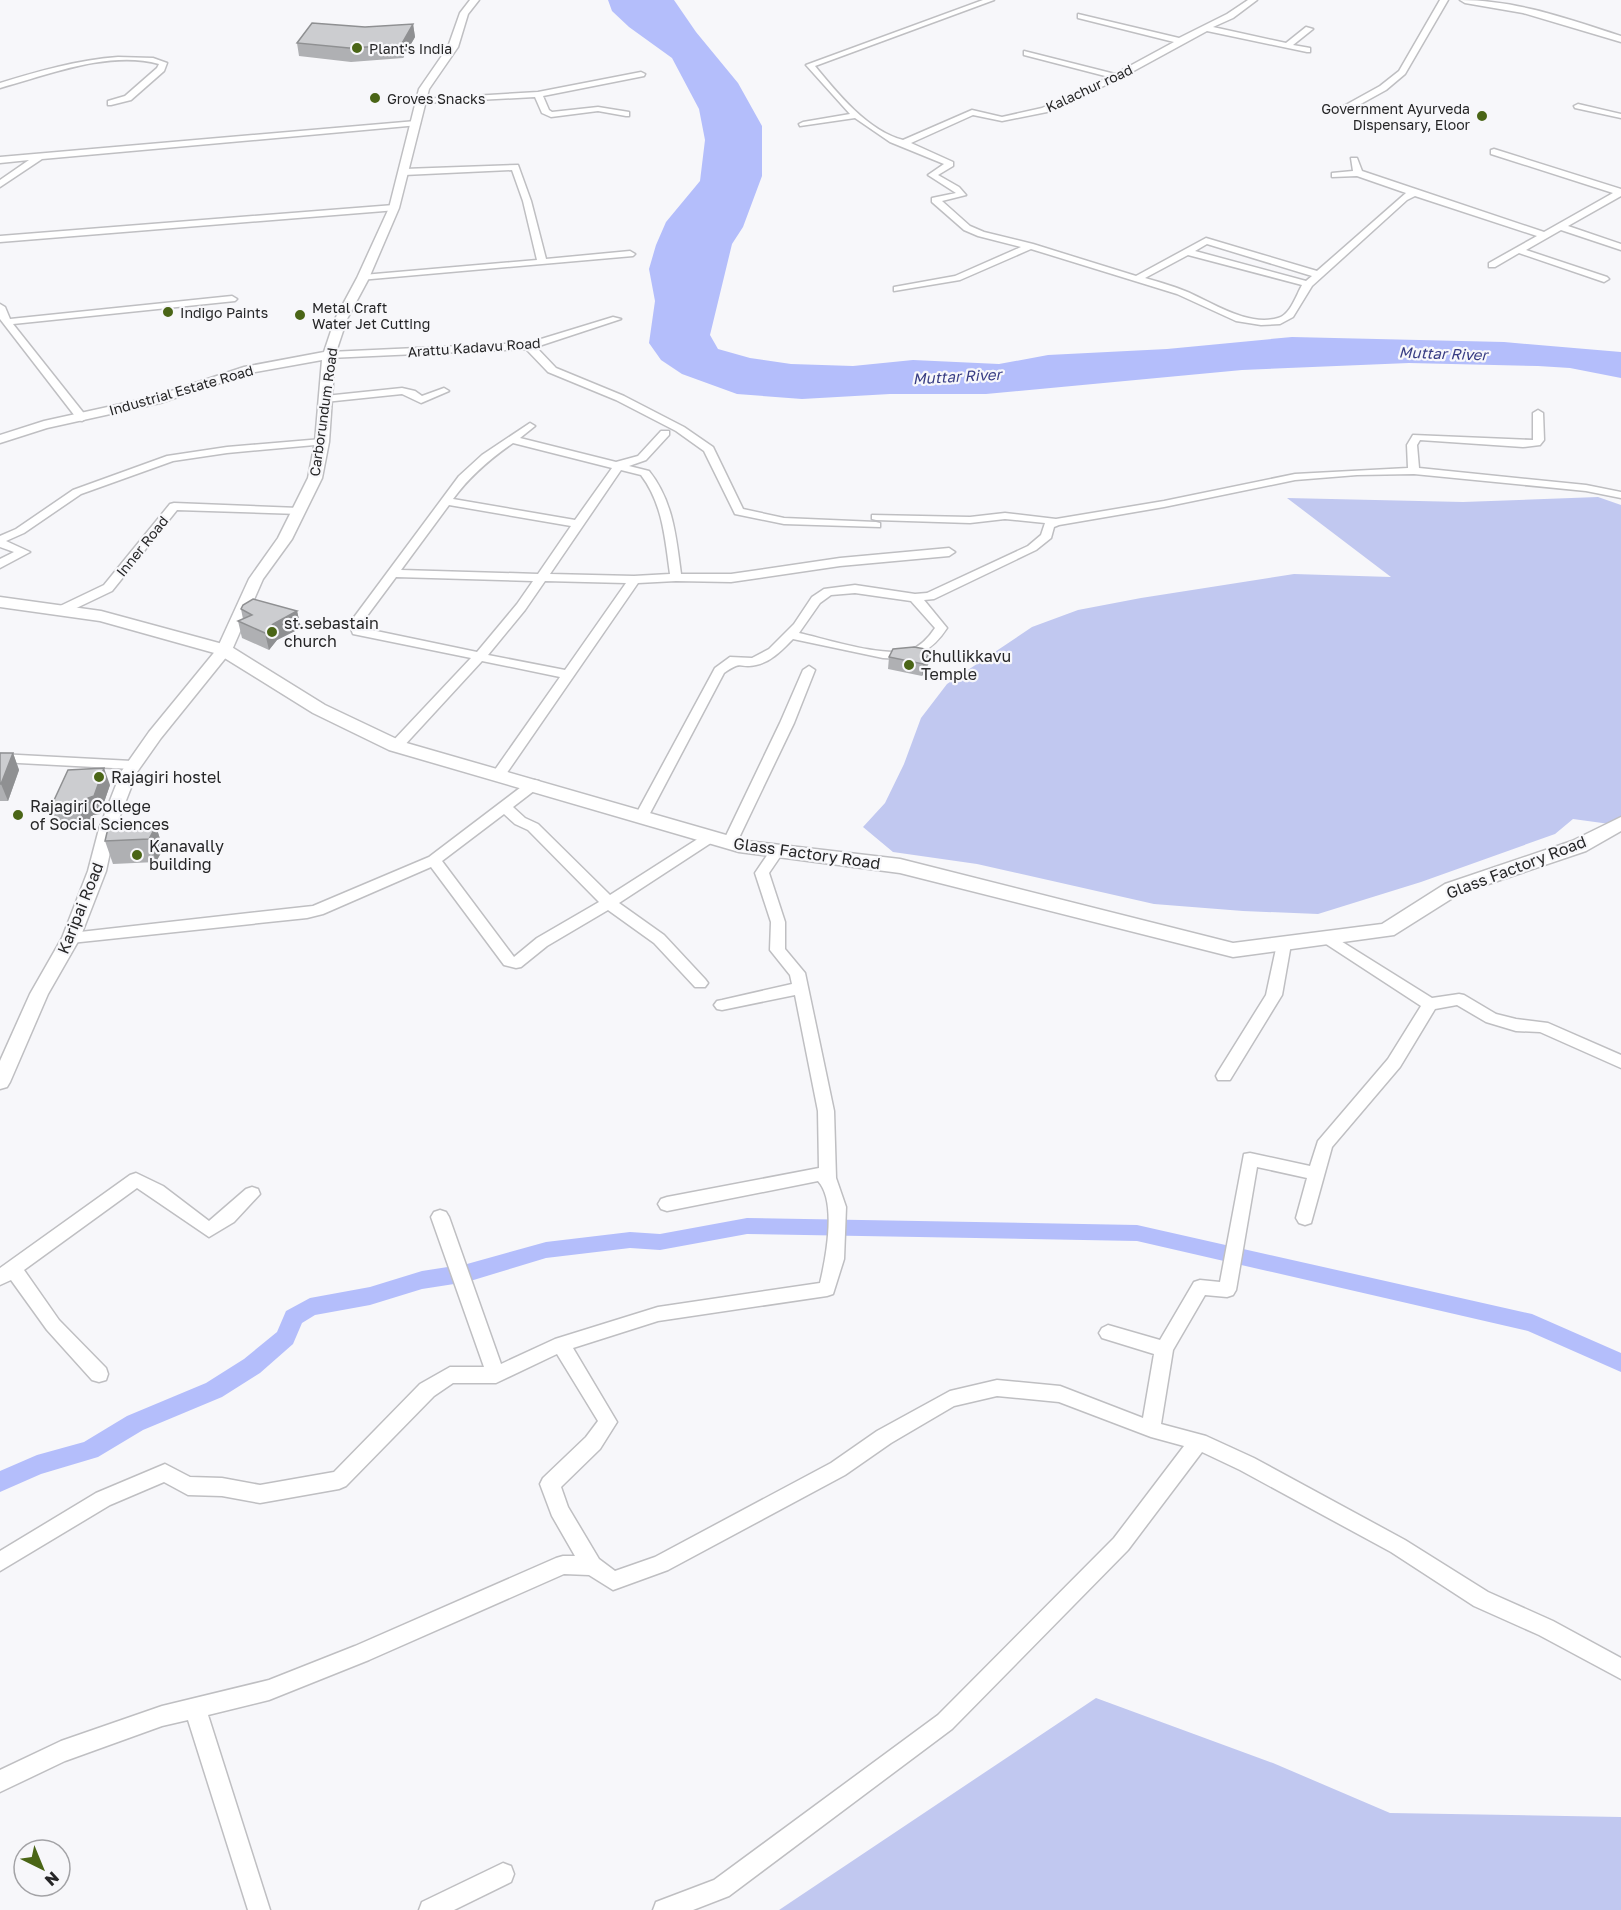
<svg xmlns="http://www.w3.org/2000/svg" width="1621" height="1910" font-family="'Golos Text',sans-serif">
  <rect width="100%" height="100%" fill="#f7f7fa"/>
  <g fill="#c1c8f0">
    <polygon points="1598,497 1621,505 1621,822 1617,825 1573,819 1555,834 1421,882 1318,914 1243,911 1154,904 977,864 893,852 863,827 885,803 904,764 921,718 947,684 1032,627 1078,610 1141,598 1294,574 1391,577 1287,498 1463,502"/>
    <polygon points="1096,1698 1273,1763 1390,1813 1621,1817 1621,1910 779,1910"/>
  </g>
  <polygon fill="#b4befb" points="608,0 674,0 696,32 738,83 762,126 762,176 743,227 732,244 710,335 718,349 750,358 791,364 853,366 913,360 999,364 1048,355 1167,349 1292,337 1504,342 1621,352 1621,378 1570,368 1538,366 1409,363 1242,370 986,394 890,394 802,399 737,394 682,374 661,360 649,343 655,301 649,269 656,245 666,222 700,181 705,140 699,109 672,58 629,27 612,11"/>
  <g fill="none" stroke-linecap="round" stroke-linejoin="round">
    <polygon fill="#b4befb" fill-rule="evenodd" points="747,1218 1137,1225 1532,1314 1621,1353 1621,1372 1528,1331 1137,1241 747,1234 660,1250 630,1248 546,1258 467,1282 422,1289 370,1305 315,1315 302,1323 293,1344 260,1373 222,1397 143,1430 98,1457 41,1474 0,1492 0,1471 37,1455 84,1442 127,1416 206,1383 244,1359 277,1332 286,1311 310,1298 370,1287 422,1271 467,1264 546,1242 630,1232 660,1234"/>
    <defs>
      <g id="minor">
        <path d="M983,0H994L815,66C837,93 868,131 903,140L972,110L1002,117L1042,108L1109,77L1024,55V51L1115,74L1174,42L1078,18V14L1179,38L1227,14L1248,0H1257L1233,18L1213,27L1286,43L1306,27L1313,29L1293,45L1310,48V52H1307L1207,31L1119,79L1047,112L1002,121L973,115L911,143L953,162V166L938,175L959,187L966,195L942,201L970,226L984,232L1033,244L1136,276L1206,238L1317,271L1406,193L1357,176L1332,177V173L1353,171L1351,158H1357L1362,171L1544,232L1613,193L1491,154V150L1494,149L1621,189V196L1568,226L1621,244V250L1561,230L1526,250L1607,277L1609,279L1604,282L1519,253L1495,267H1489V263L1537,236L1415,196L1407,200L1312,286L1293,317L1280,324L1261,325L1236,321L1177,294L1031,249L960,280L894,291V287L955,276L1021,247L978,236L964,230L932,202V198L956,193L928,175L944,164L890,142L855,118L800,126L799,124L803,122L850,114L806,65ZM1207,244L1312,276L1306,281L1195,251ZM1188,255L1302,285C1296,296 1290,315 1278,318C1247,327 1212,302 1185,291C1173,286 1159,282 1145,278Z"/>
        <polygon points="1440,0 1448,0 1405,74 1386,90 1348,111 1342,111 1342,107 1380,86 1399,71"/>
        <path d="M118,57L153,58L167,63L164,71L131,100L111,105H108V101L125,96L157,68L159,64C109,50 48,75 0,88V83C39,71 77,60 118,57Z"/>
        <polygon points="641,72 645,74 644,76 543,96 549,110 552,112 598,107 629,112 629,116 626,116 598,111 551,117 542,113 535,97 422,103 418,101 422,99 538,92"/>
        <polygon points="1578,104 1621,114 1621,118 1575,108 1574,106"/>
        <polygon points="416,121 420,123 419,125 42,159 0,187 0,180 29,160 0,163 0,157"/>
        <polygon points="518,165 531,201 546,259 630,251 635,254 633,256 360,280 358,278 363,275 537,260 523,201 512,170 404,175 400,172 404,169"/>
        <polygon points="394,205 398,208 397,210 0,242 0,236"/>
        <polygon points="232,296 237,299 235,301 13,324 86,416 87,418 82,421 78,420 0,319 0,304 5,307 10,319"/>
        <polygon points="613,317 621,319 536,347 556,368 624,396 684,427 713,447 743,509 784,518 876,522 880,523 880,527 784,524 735,514 704,451 676,431 616,400 548,372 526,349 329,358 324,355 329,352 528,343"/>
        <polygon points="402,388 415,391 422,396 444,388 449,391 421,403 402,394 325,402 320,399 325,396"/>
        <path d="M1538,410L1543,413L1544,440L1540,445L1523,447L1420,440L1417,445L1419,468L1586,485L1621,492V498L1586,491L1414,474L1357,475L1295,480L1164,507L1059,525L1054,527L1051,538L1036,550L934,599L924,600L947,628C931,653 912,660 883,658L793,639C782,650 771,662 756,665C738,669 744,659 724,673L647,819H637L635,816L715,668L730,657L752,658L769,649L794,624L812,597L824,589L855,585L915,594L927,593L1028,546L1041,535L1045,523L1005,519L970,523L876,520L872,519V515L970,517L1005,513L1056,519L1164,501L1295,474L1408,468L1407,445L1413,435L1533,440V413ZM855,593L911,601L935,628C929,637 921,646 910,650C884,658 826,639 799,633L820,603L831,595Z"/>
        <path d="M530,423L535,426L520,438L616,462L638,456L661,431H669V435L646,460L629,466L649,471C673,501 676,536 681,574H731L840,558L949,548L955,552L949,556L840,566L731,582L676,581L638,583L504,777H494L492,774L560,677L482,661L401,749H391L389,746L391,743L471,658L353,634L349,624L459,476L482,455ZM513,443L612,468L575,520L453,499C470,476 490,459 513,443ZM621,470L641,475C663,504 665,539 670,574L634,576L550,574ZM449,505L571,526L538,574L401,570ZM396,577L533,581L517,604L477,652L362,628L361,624ZM545,581L626,583L565,670L488,655L525,610Z"/>
        <polygon points="322,439 327,442 326,444 227,453 173,461 81,494 24,533 6,541 30,552 0,568 0,559 14,552 0,547 0,536 16,529 73,490 167,456 227,447"/>
        <polygon points="174,503 299,508 305,511 299,514 177,510 112,591 66,613 58,613 58,607 104,585 170,504"/>
        <polygon points="809,666 815,670 794,723 737,842 730,847 725,845 723,842 780,723 803,670"/>
        <polygon points="0,754 132,761 139,765 132,769 0,762"/>
        <path d="M534,780L539,781L541,784L539,787L513,807L525,818L538,824L610,895L707,833H717L719,836L717,839L619,903L664,935L705,979L708,983L705,987H695L654,943L608,910L547,946L521,967L516,968L504,965L431,867L323,914L307,918L71,943L64,938L71,933L313,906L429,857L529,781ZM504,814L515,824L528,830L599,902L537,938L514,957L442,861Z"/>
        <path d="M777,846L784,851L769,873L785,922V949L805,973L834,1111L836,1178L846,1207L844,1259L833,1294L827,1296L658,1321L573,1348L617,1422L600,1449L561,1487L568,1507L599,1559L615,1571L655,1557L831,1463L877,1431L950,1391L997,1380L1060,1386L1143,1418L1154,1354L1102,1338L1099,1333L1102,1328L1108,1325L1160,1340L1194,1282L1200,1280L1220,1282L1244,1154L1250,1153L1310,1166L1318,1141L1388,1059L1421,1006L1323,942L1321,938L1328,933L1432,998L1459,994L1464,995L1496,1014L1516,1019L1548,1023L1621,1055V1068L1540,1032L1516,1031L1486,1022L1457,1005L1435,1009L1400,1067L1332,1147L1311,1223L1305,1225L1299,1223L1296,1218L1307,1178L1257,1167L1236,1290L1233,1295L1227,1297L1205,1295L1173,1350L1161,1424L1206,1436L1254,1458L1405,1540L1488,1592L1553,1621L1621,1658V1679L1539,1635L1474,1606L1391,1552L1240,1470L1202,1452L1128,1550L952,1729L729,1896L693,1910H653L656,1902L714,1880L938,1715L1114,1538L1184,1446L1151,1437L1059,1402L997,1396L954,1406L891,1443L845,1475L668,1570L613,1590L589,1575L564,1574L369,1660L269,1700L208,1715L270,1910H248L188,1720L162,1726L65,1761L0,1792V1770L61,1741L162,1706L269,1680L355,1646L556,1558L563,1556H575L552,1516L540,1484L543,1478L586,1437L598,1421L557,1354L496,1383H453L434,1396L346,1486L339,1489L260,1503L222,1496L188,1495L164,1482L110,1505L0,1571V1551L96,1493L165,1464L190,1477L222,1478L260,1485L334,1472L420,1384L450,1367H484L431,1217L434,1212L440,1210L446,1212L449,1217L501,1364L555,1339L658,1307L820,1283C826,1258 837,1201 818,1181L667,1211L661,1209L658,1204L661,1199L667,1197L819,1168L818,1111L795,995L722,1010L717,1009L714,1005L717,1001L722,1000L792,984L790,975L770,950L771,922L755,873L772,848Z"/>
        <polygon points="1284,939 1291,944 1282,995 1230,1080 1218,1080 1216,1076 1218,1072 1266,995 1277,944"/>
        <polygon points="136,1173 163,1186 209,1221 246,1189 252,1187 258,1189 260,1194 234,1222 209,1237 137,1188 24,1270 59,1320 106,1368 108,1374 106,1380 99,1382 92,1380 47,1330 11,1280 0,1285 0,1268 130,1175"/>
        <polygon points="503,1863 511,1866 514,1874 511,1882 454,1910 419,1910 422,1902"/>
      </g>
      <polygon id="tertiary" points="470,0 479,0 468,14 458,47 429,89 399,208 369,278 347,319 335,355 329,442 322,478 292,539 263,579 232,650 161,738 137,772 115,829 106,871 80,938 48,994 10,1082 7,1087 0,1089 0,1061 30,994 62,938 88,871 99,829 121,772 149,732 217,649 249,579 278,538 308,478 315,442 322,360 250,373 160,403 47,428 0,443 0,435 44,421 153,397 244,367 324,352 335,319 357,278 389,208 419,89 448,47 460,13"/>
      <g id="secondary">
        <path d="M1460,0C1516,0 1568,19 1621,36V42L1523,13L1465,3Z"/>
        <polygon points="0,597 101,611 230,646 325,705 403,742 747,841 900,859 1233,943 1382,924 1445,884 1572,841 1621,817 1621,831 1586,851 1459,894 1394,935 1233,957 900,873 739,852 389,750 313,713 218,654 100,621 0,607"/>
      </g>
    </defs>
    <use href="#minor" stroke="#bfbfc2" stroke-width="3"/>
    <use href="#tertiary" stroke="#bfbfc2" stroke-width="3"/>
    <use href="#secondary" stroke="#bfbfc2" stroke-width="3"/>
    <use href="#minor" fill="#fff" fill-rule="evenodd"/>
    <use href="#tertiary" fill="#fff" fill-rule="evenodd"/>
    <use href="#secondary" fill="#fff" fill-rule="evenodd"/>
  </g>
  <g fill="#afb0b3">
    <polygon points="413,24 415,37 403,58 351,62 299,56 297,43 365,27"/>
    <polygon points="241,609 297,611 301,628 277,640 269,650 242,638 238,621 243,619"/>
    <polygon points="931,650 930,661 922,676 888,669 889,657"/>
    <polygon points="0,753 13,753 19,770 8,801 0,801"/>
    <polygon points="110,785 100,814 93,815 86,829 55,829 49,811"/>
    <polygon points="156,826 163,849 156,862 113,864 105,841"/>
  </g>
  <g fill="#8f9092">
    <polygon points="413,24 415,37 403,58 401,45"/>
    <polygon points="297,611 301,628 277,640 269,650 265,633 273,624"/>
    <polygon points="931,650 930,661 922,676 923,664"/>
    <polygon points="13,753 19,770 8,801 1,784"/>
    <polygon points="104,768 110,785 100,814 93,815 86,829 80,812"/>
    <polygon points="156,826 163,849 156,862 149,839"/>
  </g>
  <g fill="#cccdd0" stroke="#8f9092" stroke-width="1.5">
    <polygon points="312,23 365,27 413,24 401,45 349,48 297,43"/>
    <polygon points="253,599 297,611 273,624 265,633 238,621 252,615 241,609 243,605"/>
    <polygon points="914,647 931,650 923,664 889,657 893,649"/>
    <polygon points="0,753 13,753 1,784 0,784"/>
    <polygon points="104,768 94,796 88,798 80,812 49,811 68,770"/>
    <polygon points="109,824 156,826 149,839 105,841"/>
  </g>
  <g fill="#4a6516" stroke="#f7f7fa" stroke-width="2">
    <circle cx="357" cy="48" r="6"/>
    <circle cx="375" cy="98" r="6"/>
    <circle cx="1482" cy="116" r="6"/>
    <circle cx="168" cy="312" r="6"/>
    <circle cx="300" cy="315" r="6"/>
    <circle cx="272" cy="632" r="6"/>
    <circle cx="909" cy="665" r="6"/>
    <circle cx="99" cy="777" r="6"/>
    <circle cx="18" cy="815" r="6"/>
    <circle cx="137" cy="855" r="6"/>
  </g>
  <g text-anchor="middle" dominant-baseline="central" stroke-width="4.5" stroke-linejoin="round" paint-order="stroke">
    <g font-size="14" fill="#262627" stroke="#f7f7fa" text-anchor="start">
      <text x="369" y="48">Plant's India</text>
      <text x="387" y="98">Groves Snacks</text>
      <text x="1470" y="108" text-anchor="end">Government Ayurveda<tspan x="1470" dy="16">Dispensary, Eloor</tspan></text>
      <text x="312" y="307">Metal Craft<tspan x="312" dy="16">Water Jet Cutting</tspan></text>
      <text x="180" y="312">Indigo Paints</text>
    </g>
    <g font-size="14" fill="#262627" stroke="#f7f7fa">
      <text transform="translate(1089 88) rotate(-25)">Kalachur road</text>
      <text transform="translate(474 347) rotate(-4)">Arattu Kadavu Road</text>
      <text transform="translate(181 390) rotate(-16)">Industrial Estate Road</text>
      <text transform="translate(323 412) rotate(-82)">Carborundum Road</text>
      <text transform="translate(142 546) rotate(-51)">Inner Road</text>
    </g>
    <g font-size="15" font-style="italic" fill="#383d84" stroke="#f7f7fa">
      <text transform="translate(1443 353) rotate(2)">Muttar River</text>
      <text transform="translate(957 376) rotate(-3)">Muttar River</text>
    </g>
    <g font-size="16" fill="#262627" stroke="#f7f7fa" text-anchor="start">
      <text x="284" y="623">st.sebastain<tspan x="284" dy="18">church</tspan></text>
      <text x="921" y="656">Chullikkavu<tspan x="921" dy="18">Temple</tspan></text>
      <text x="111" y="777">Rajagiri hostel</text>
      <text x="30" y="806">Rajagiri College<tspan x="30" dy="18">of Social Sciences</tspan></text>
      <text x="149" y="846">Kanavally<tspan x="149" dy="18">building</tspan></text>
    </g>
    <g font-size="16" fill="#262627" stroke="#f7f7fa">
      <text transform="translate(807 853) rotate(8)">Glass Factory Road</text>
      <text transform="translate(1516 867) rotate(-21)">Glass Factory Road</text>
      <text transform="translate(80 908) rotate(-68)">Karipai Road</text>
    </g>
  </g>
  <g transform="translate(42 1868) rotate(137)"><circle r="28" fill="#f7f7fa" stroke="#a3a3a6" stroke-width="1.5"/>
  <path d="M0-4.5L10 22L0 15L-10 22Z" fill="#4a6516"/>
  <text y="-9" font-size="16" font-weight="bold" text-anchor="middle" fill="#262627">N</text>
  </g>
</svg>
